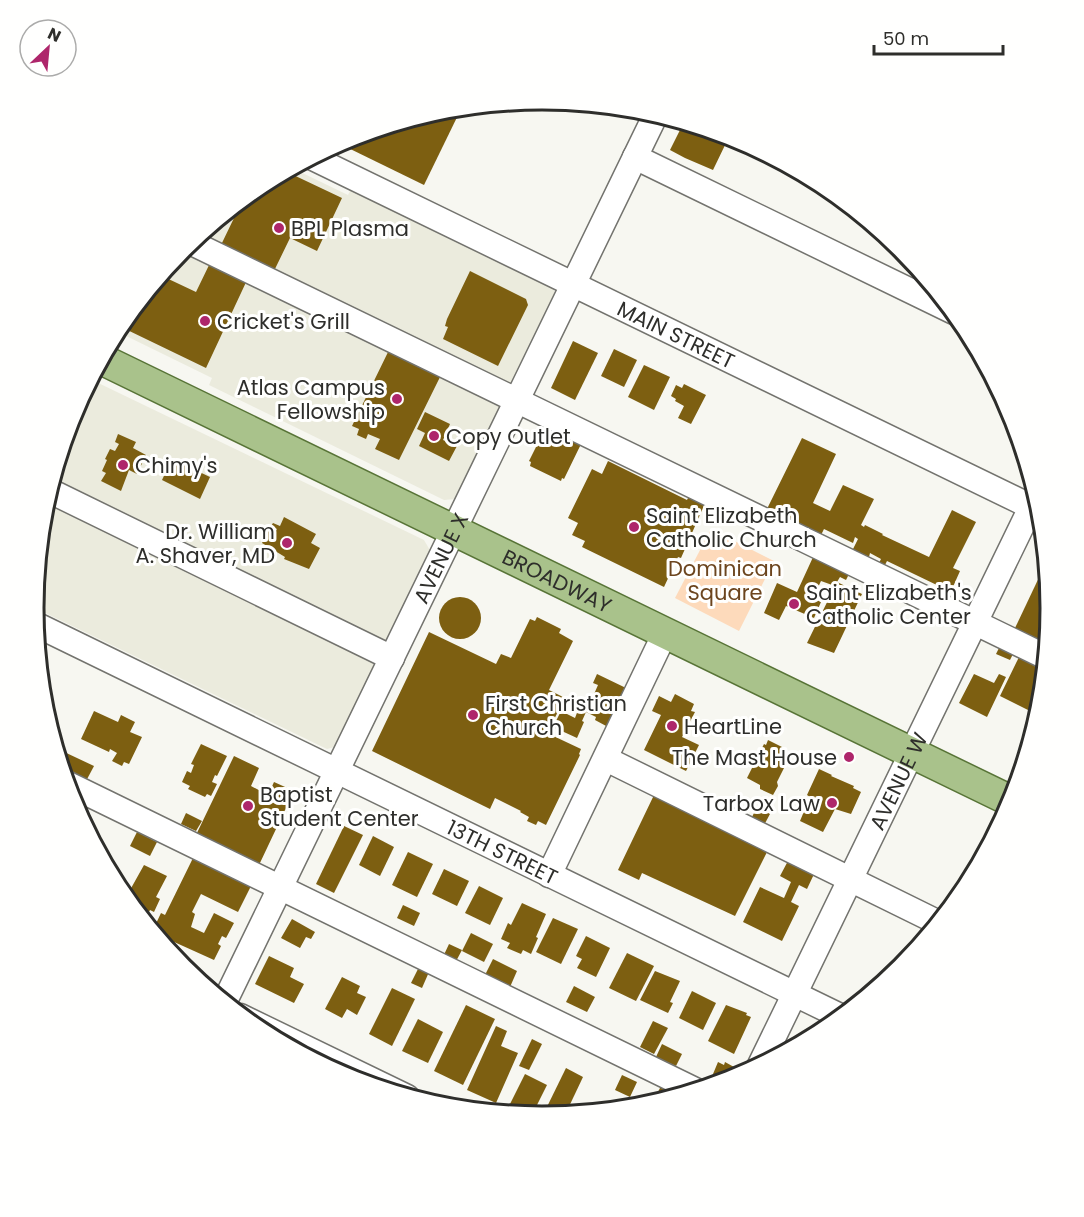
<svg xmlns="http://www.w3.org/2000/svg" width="1084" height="1217" font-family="Poppins,sans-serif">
  <rect width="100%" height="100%" fill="#f7f7f1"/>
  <g fill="#ebebdd">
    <polygon points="292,168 348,195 351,189 552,286 554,289 555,297 455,499 444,500 209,385 212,378 116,331 182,248 260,185"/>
    <polygon points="90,379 424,540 431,552 386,646 50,487 72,413"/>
    <polygon points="46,497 379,660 335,747 327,749 33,607 43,509"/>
  </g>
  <polygon fill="#fddabb" points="711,529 774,561 739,631 675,598"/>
  <g fill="#7d5f11">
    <polygon points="462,107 424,185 338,143 348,138 443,109"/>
    <polygon points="684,122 725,135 723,139 727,141 713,170 685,158 670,150"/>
    <polygon points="285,171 342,198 317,251 290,238 274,271 221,245 234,218 225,214 260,185"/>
    <polygon points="211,261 248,278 206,368 119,326 160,275 196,292"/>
    <polygon points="470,271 526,299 528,305 498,366 443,339 448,327 445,326 447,319"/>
    <polygon points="573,341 598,353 575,400 551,388"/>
    <polygon points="390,348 442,373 399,460 375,449 380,439 368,434 366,439 357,435 359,429 352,426"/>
    <polygon points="614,349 637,360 624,387 601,376"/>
    <polygon points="644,365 670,377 654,410 628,397"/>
    <polygon points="684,384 706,395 691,424 678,418 684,406 675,401 676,399 671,396 676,385 682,388"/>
    <polygon points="82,394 84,395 72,421 70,420 72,413"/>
    <polygon points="425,412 450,424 443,440 457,446 449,461 419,446 425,433 417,429"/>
    <polygon points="547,425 582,442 564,479 562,478 561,481 530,466 531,462 529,461"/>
    <polygon points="118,434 136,442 133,448 146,455 137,474 129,470 121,491 101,481 106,473 102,471 107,460 105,459 110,449 115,451 119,444 115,442"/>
    <polygon points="802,438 836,454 813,503 830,511 843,485 874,499 861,525 864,527 865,525 883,534 882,535 929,557 952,510 976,522 953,568 960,571 952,589 945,585 943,588 887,561 885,565 881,566 879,563 881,559 870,553 869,557 865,555 863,559 851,553 858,539 855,537 853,543 824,529 819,539 765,513"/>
    <polygon points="172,459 210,477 200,499 162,480"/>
    <polygon points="608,461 687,500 690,494 706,501 681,558 678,557 664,587 582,547 585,541 572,535 578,523 568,518 592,469 602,474"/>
    <polygon points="284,517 316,534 311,543 320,548 309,569 284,559 285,557 262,543 269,529 275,532 277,529 271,526 273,523 280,526"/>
    <polygon points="814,555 850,572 846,580 840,577 837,582 862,594 834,653 807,643 835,586 821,581 813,598 821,602 814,618 786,606 779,620 764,613 777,583 797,592"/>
    <polygon points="1043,569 1047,571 1051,609 1048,644 1015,628"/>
    <circle cx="460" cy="618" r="21"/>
    <polygon points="537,617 561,629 559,633 573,641 549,690 565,698 547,733 581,749 579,754 580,755 546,825 538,821 536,825 527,821 529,817 520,812 521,811 495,798 490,809 372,751 429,632 496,664 501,654 511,658 530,619 535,621"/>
    <polygon points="1001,644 1015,650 1010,660 996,654"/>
    <polygon points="1019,657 1045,670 1041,708 1037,722 1033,720 1036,714 1000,696"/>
    <polygon points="597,674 626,688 608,727 595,720 596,717 586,712 582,721 584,722 577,738 553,727 561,711 575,718 583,697 591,701 598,685 593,683"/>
    <polygon points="974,674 994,683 999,674 1006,677 987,717 959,703"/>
    <polygon points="675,694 694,704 691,711 695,712 682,737 699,745 686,771 644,750 661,715 652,711 659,696 671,702"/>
    <polygon points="94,711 118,722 121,715 135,722 130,732 142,737 129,764 124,762 122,766 112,761 117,753 110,749 109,752 81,739"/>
    <polygon points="768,740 784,748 782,752 790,756 777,782 778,786 773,795 760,789 760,785 747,778 764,744 766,745"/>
    <polygon points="201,744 227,756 217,776 215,775 212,782 217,784 211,796 207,794 205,797 188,789 190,786 182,782 187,771 191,773 194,765 191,764"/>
    <polygon points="60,750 94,766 85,783 62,772 57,755"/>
    <polygon points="234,756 259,768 251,786 268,795 274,782 294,791 259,865 196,835"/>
    <polygon points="819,769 832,775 831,776 854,786 853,788 861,792 851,814 835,809 823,832 800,821 810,797 807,795"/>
    <polygon points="654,795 768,850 735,916 642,873 639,880 618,870"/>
    <polygon points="757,807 770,814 763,827 750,821"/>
    <polygon points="186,813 202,821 196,831 181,824"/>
    <polygon points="344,826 363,835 334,893 316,884"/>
    <polygon points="137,832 157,842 150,856 130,846"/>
    <polygon points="373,836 394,847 380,876 359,865"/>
    <polygon points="408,852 433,864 417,897 392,885"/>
    <polygon points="193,858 251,886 238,912 201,894 192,912 195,914 191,927 204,933 214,913 234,923 226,938 222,936 218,944 221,946 214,960 152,932 161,913 165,915"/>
    <polygon points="789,859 815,872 807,889 799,885 791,902 799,906 782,941 743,922 760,887 784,898 791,882 780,876"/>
    <polygon points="144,865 167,876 156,897 160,899 154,912 150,910 144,922 125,899"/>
    <polygon points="444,869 469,881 457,906 432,894"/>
    <polygon points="479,886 503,898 490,925 465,913"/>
    <polygon points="522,903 546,914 536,937 538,938 531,954 523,950 521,954 507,948 510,943 501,939 508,923 511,925"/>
    <polygon points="403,905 420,913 414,926 397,918"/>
    <polygon points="553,918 578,929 561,964 536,952"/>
    <polygon points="292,919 315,932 311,939 306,937 300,948 281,938"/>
    <polygon points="471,933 493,944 484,962 462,951"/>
    <polygon points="586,936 610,948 596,977 577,968 582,959 576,956"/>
    <polygon points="449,944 462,950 454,965 442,959"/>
    <polygon points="627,953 654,966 636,1001 609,988"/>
    <polygon points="269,956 294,968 290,977 304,984 294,1003 255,984"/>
    <polygon points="493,959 517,971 510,987 485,975"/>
    <polygon points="419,967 429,972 422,988 411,983"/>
    <polygon points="655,971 680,981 670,1002 673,1003 668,1013 640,1000"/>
    <polygon points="342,977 360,986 357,993 366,997 357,1015 347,1009 342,1018 325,1009"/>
    <polygon points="574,986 595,997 587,1012 566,1002"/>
    <polygon points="392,988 415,999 392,1046 369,1034"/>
    <polygon points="692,991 716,1003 703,1030 679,1018"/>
    <polygon points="466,1005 495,1019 463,1085 434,1071"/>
    <polygon points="726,1005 747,1013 746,1015 751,1017 734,1054 708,1041"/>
    <polygon points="418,1019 443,1032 428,1063 402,1051"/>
    <polygon points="653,1021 668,1028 654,1054 640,1047"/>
    <polygon points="496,1026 507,1031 501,1046 518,1053 496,1103 467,1090"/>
    <polygon points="532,1039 542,1044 529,1070 519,1066"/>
    <polygon points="662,1044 682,1054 676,1066 656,1057"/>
    <polygon points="718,1062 724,1065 725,1062 734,1067 726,1082 710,1087 708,1086"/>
    <polygon points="566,1068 583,1077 565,1115 542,1117"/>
    <polygon points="525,1074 547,1085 532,1115 510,1104"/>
    <polygon points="622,1075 637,1082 630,1097 615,1090"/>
    <polygon points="662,1084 678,1091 676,1097 652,1104"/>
  </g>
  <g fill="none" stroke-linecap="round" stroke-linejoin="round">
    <defs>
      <g id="minor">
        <path id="s1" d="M311,157L1042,512"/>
        <polyline points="635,157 954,312"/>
        <polyline points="190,242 1046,657"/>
        <polyline points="48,490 392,658"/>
        <path id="s2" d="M35,624L842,1017"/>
        <polyline points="606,759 939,923"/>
        <polyline points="66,783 697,1091"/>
        <polyline points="549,875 665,633"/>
        <path id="s3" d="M224,1003L656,114"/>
        <polyline points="240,1016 407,1097"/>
        <path id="s4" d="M759,1067L1037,495"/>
      </g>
      <g id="major">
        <path id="s5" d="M101,359L1013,802"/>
      </g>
    </defs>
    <use href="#minor" stroke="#73736e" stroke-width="27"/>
    <use href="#major" stroke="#587437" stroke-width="33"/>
    <use href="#minor" stroke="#fff" stroke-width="24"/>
    <use href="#major" stroke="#a9c28b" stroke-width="30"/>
  </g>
  <g fill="#ae266b" stroke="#fffffe" stroke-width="2">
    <circle cx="279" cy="228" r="6"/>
    <circle cx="205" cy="321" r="6"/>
    <circle cx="397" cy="399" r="6"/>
    <circle cx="434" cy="436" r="6"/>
    <circle cx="123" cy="465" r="6"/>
    <circle cx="634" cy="527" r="6"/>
    <circle cx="287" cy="543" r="6"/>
    <circle cx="794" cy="604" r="6"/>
    <circle cx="473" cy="715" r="6"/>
    <circle cx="672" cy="726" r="6"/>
    <circle cx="849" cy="757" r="6"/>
    <circle cx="832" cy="803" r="6"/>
    <circle cx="248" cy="806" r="6"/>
  </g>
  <g text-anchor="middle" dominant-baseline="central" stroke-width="6" stroke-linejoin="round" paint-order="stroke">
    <g font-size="21" fill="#2e2e2b" stroke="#fffffe" text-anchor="start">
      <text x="291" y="228">BPL Plasma</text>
      <text x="217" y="321">Cricket's Grill</text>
      <text x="385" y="387" text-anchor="end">Atlas Campus<tspan x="385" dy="24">Fellowship</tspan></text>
      <text x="446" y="436">Copy Outlet</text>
      <text x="135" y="465">Chimy's</text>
      <text x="646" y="515">Saint Elizabeth<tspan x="646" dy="24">Catholic Church</tspan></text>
      <text x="275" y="531" text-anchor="end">Dr. William<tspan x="275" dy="24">A. Shaver, MD</tspan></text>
      <text x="806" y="592">Saint Elizabeth's<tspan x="806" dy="24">Catholic Center</tspan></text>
      <text x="485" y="703">First Christian<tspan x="485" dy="24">Church</tspan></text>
      <text x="684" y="726">HeartLine</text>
      <text x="837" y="757" text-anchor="end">The Mast House</text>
      <text x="260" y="794">Baptist<tspan x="260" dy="24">Student Center</tspan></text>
      <text x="820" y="803" text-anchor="end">Tarbox Law</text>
    </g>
    <g font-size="21" fill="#2e2e2b" stroke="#fffffe">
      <text stroke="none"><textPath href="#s1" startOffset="406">MAIN STREET</textPath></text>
      <text stroke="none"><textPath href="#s3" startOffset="495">AVENUE X</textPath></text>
      <text stroke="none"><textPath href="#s5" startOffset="507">BROADWAY</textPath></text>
      <text stroke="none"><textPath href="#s4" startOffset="318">AVENUE W</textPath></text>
      <text stroke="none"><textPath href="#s2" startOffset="520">13TH STREET</textPath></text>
    </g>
    <g font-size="21" fill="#6c451e" stroke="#fffffe">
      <text x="725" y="568">Dominican<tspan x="725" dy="24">Square</tspan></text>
    </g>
  </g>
  <path d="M0 0H1084V1217H0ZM44 608a498 498 0 1 1 996 0a498 498 0 1 1-996 0Z" fill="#fffffe" fill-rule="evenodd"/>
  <path fill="none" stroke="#2e2e2b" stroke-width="3" d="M44 608a498 498 0 1 1 996 0a498 498 0 1 1-996 0Z"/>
  <g transform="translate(48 48) rotate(26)"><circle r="28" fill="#fffffe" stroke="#ababaa" stroke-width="1.5"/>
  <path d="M0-4.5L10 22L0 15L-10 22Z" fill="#ae266b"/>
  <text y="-9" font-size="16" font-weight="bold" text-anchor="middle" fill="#2e2e2b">N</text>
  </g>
  <path d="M874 45v9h129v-9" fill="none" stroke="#2e2e2b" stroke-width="3"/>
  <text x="883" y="45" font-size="18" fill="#2e2e2b" stroke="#fffffe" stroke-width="4.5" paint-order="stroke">50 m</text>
</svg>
